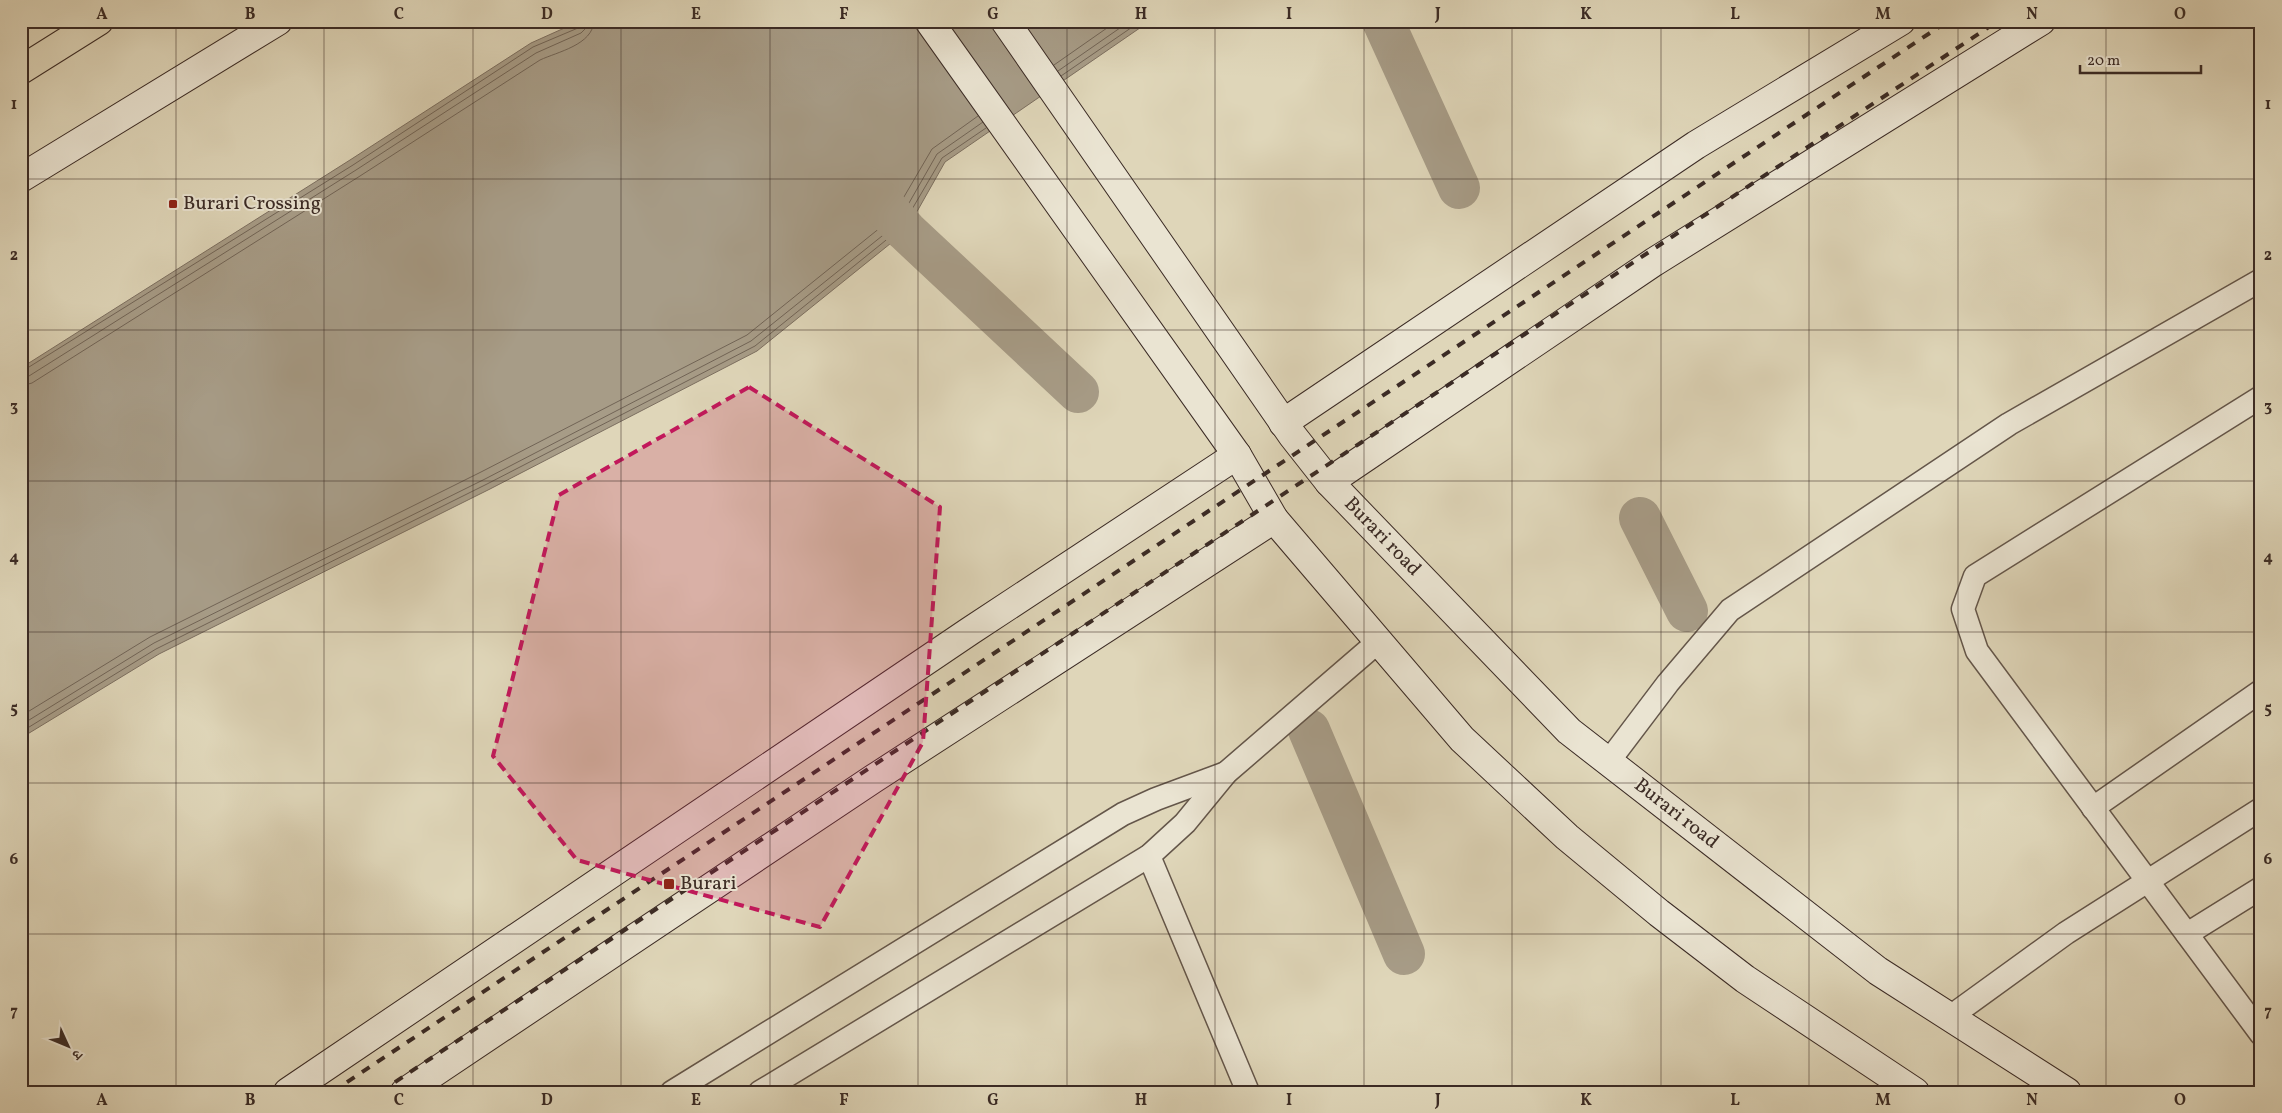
<svg xmlns="http://www.w3.org/2000/svg" width="2282" height="1113" font-family="Vollkorn,'Noto Serif Devanagari',serif">
  <rect width="100%" height="100%" fill="#dfd6b9"/>
  <filter id="stains"><feTurbulence type="fractalNoise" baseFrequency=".004" numOctaves="4"/><feColorMatrix values="0 0 0 0 .2 0 0 0 0 .09 0 0 0 0 .02 0 0 0 .5 -.17"/></filter>
  <radialGradient id="worn" r=".72"><stop offset=".6" stop-color="#630" stop-opacity="0"/><stop offset="1" stop-color="#630" stop-opacity=".3"/></radialGradient>
  <polygon fill="#a79c87" stroke="#7c6f60" points="580,21 1150,21 945,162 906,231 757,351 490,489 159,654 21,738 21,368 350,160 531,43"/>
  <g fill="none" stroke-linecap="round" stroke-linejoin="round">
    <g stroke="#716456" stroke-width="1">
      <polyline points="1054,65 1117,21"/>
      <polyline points="1058,71 1130,21"/>
      <polyline points="1061,76 1141,21"/>
      <polyline points="21,372 353,165 533,47 578,28 580,21"/>
      <polyline points="21,378 29,376 356,170 536,53 581,33 586,28 587,21"/>
      <path d="M21,386L32,383L360,176L540,60C557,52 593,45 594,21"/>
      <polyline points="21,716 150,637 481,472 747,335 891,219 932,149 978,116"/>
      <polyline points="21,725 154,643 485,479 751,341 897,224 937,154 983,122"/>
      <polyline points="21,732 156,649 487,484 755,346 901,228 942,158 986,128"/>
    </g>
    <g stroke="#a79c87" stroke-width="42">
      <polyline points="1383,21 1459,188"/>
      <polyline points="867,187 906,231 1078,392"/>
      <polyline points="1640,518 1687,611"/>
      <polyline points="1309,730 1404,954"/>
    </g>
    <defs>
      <g id="lane">
        <polyline points="2261,397 1975,576 1963,609 1977,651 2261,1034"/>
        <polyline points="1609,761 1668,683 1730,610 2009,424 2261,280"/>
        <polyline points="2093,808 2261,691"/>
        <polyline points="1149,856 1248,1092"/>
        <polyline points="2187,934 2261,888"/>
        <polyline points="1950,1017 2066,933 2261,809"/>
        <polyline points="672,1092 1123,814 1156,799 1226,773"/>
        <polyline points="760,1092 1149,856 1185,823 1226,773 1379,641"/>
      </g>
      <g id="secondary">
        <polyline points="929,21 1237,455 1274,519 1462,739 1567,837 1659,913 1745,979 1915,1092"/>
        <polyline points="1005,21 1292,435 1329,482 1569,731 1878,971 2067,1092"/>
        <polyline points="21,178 278,21"/>
        <polyline points="1283,423 1696,145 1901,21"/>
        <polyline points="1329,482 1654,262 2041,21"/>
        <polyline points="288,1092 970,631 1237,455"/>
        <polyline points="405,1092 873,779 1274,519"/>
      </g>
      <polyline id="highway" points="21,70 99,21"/>
    </defs>
    <use href="#lane" stroke="#64564a" stroke-width="25"/>
    <use href="#secondary" stroke="#3b2b25" stroke-width="30"/>
    <use href="#highway" stroke="#3b2b25" stroke-width="30"/>
    <use href="#lane" stroke="#eae4d2" stroke-width="22"/>
    <use href="#secondary" stroke="#eae4d2" stroke-width="28"/>
    <use href="#highway" stroke="#dfd6b9" stroke-width="28"/>
    <g stroke="#3b2b25" stroke-width="4" stroke-dasharray="9 9" stroke-linecap="butt">
      <polyline points="332,1092 1948,21"/>
      <polyline points="380,1092 1998,21"/>
    </g>
  </g>
  <path fill="#c2185b" fill-opacity="0.2" stroke="#c2185b" stroke-width="4" stroke-dasharray="10 6" stroke-linejoin="round" d="M749,387L940,507L923,742L820,927L577,860L493,756L559,495Z"/>
  <path fill="none" stroke="#3b2b25" stroke-width="1" stroke-opacity="0.55" d="M176,21V1092M324,21V1092M473,21V1092M621,21V1092M770,21V1092M918,21V1092M1067,21V1092M1215,21V1092M1364,21V1092M1512,21V1092M1661,21V1092M1809,21V1092M1958,21V1092M2106,21V1092M21,179H2261M21,330H2261M21,481H2261M21,632H2261M21,783H2261M21,934H2261"/>
  <g fill="#8f2418" stroke="#eae4d2" stroke-width="2">
    <rect x="168" y="199" width="10" height="10" rx="2.5"/>
    <rect x="663" y="878" width="12" height="12" rx="2.5"/>
  </g>
  <g text-anchor="middle" dominant-baseline="central" stroke-width="4" stroke-linejoin="round" paint-order="stroke">
    <g font-size="20" fill="#3b2b25" stroke="#eae4d2" text-anchor="start">
      <text x="183" y="204">Burari Crossing</text>
      <text x="680" y="884">Burari</text>
    </g>
    <g font-size="20" fill="#3b2b25" stroke="#eae4d2">
      <text transform="translate(1382 537) rotate(46)">Burari road</text>
      <text transform="translate(1676 814) rotate(38)">Burari road</text>
    </g>
  </g>
  <rect width="2282" height="1113" fill="none" stroke="#dfd6b9" stroke-width="55"/>
  <g transform="translate(68 1046) rotate(134)" stroke="#eae4d2" stroke-width="4" paint-order="stroke">
  <path d="M0-4L9 19L0 12L-9 19Z" fill="#3b2b25"/>
  <text y="-8" font-size="14" font-weight="bold" text-anchor="middle" fill="#3b2b25">उ</text>
  </g>
  <path d="M2080 65v8h121v-8" fill="none" stroke="#3b2b25" stroke-width="2.5"/>
  <text x="2087" y="65" font-size="15" fill="#3b2b25" stroke="#eae4d2" stroke-width="4" paint-order="stroke">20 m</text>
  <rect x="28" y="28" width="2226" height="1058" fill="none" stroke="#3b2b25" stroke-width="2"/>
  <g font-size="16" text-anchor="middle" font-weight="bold" fill="#3b2b25">
    <text x="102" y="19">A</text>
    <text x="250" y="19">B</text>
    <text x="399" y="19">C</text>
    <text x="547" y="19">D</text>
    <text x="696" y="19">E</text>
    <text x="844" y="19">F</text>
    <text x="993" y="19">G</text>
    <text x="1141" y="19">H</text>
    <text x="1289" y="19">I</text>
    <text x="1438" y="19">J</text>
    <text x="1586" y="19">K</text>
    <text x="1735" y="19">L</text>
    <text x="1883" y="19">M</text>
    <text x="2032" y="19">N</text>
    <text x="2180" y="19">O</text>
    <text x="14" y="109">1</text>
    <text x="2268" y="109">1</text>
    <text x="14" y="260">2</text>
    <text x="2268" y="260">2</text>
    <text x="14" y="411">3</text>
    <text x="2268" y="411">3</text>
    <text x="14" y="562">4</text>
    <text x="2268" y="562">4</text>
    <text x="14" y="713">5</text>
    <text x="2268" y="713">5</text>
    <text x="14" y="864">6</text>
    <text x="2268" y="864">6</text>
    <text x="14" y="1016">7</text>
    <text x="2268" y="1016">7</text>
    <text x="102" y="1105">A</text>
    <text x="250" y="1105">B</text>
    <text x="399" y="1105">C</text>
    <text x="547" y="1105">D</text>
    <text x="696" y="1105">E</text>
    <text x="844" y="1105">F</text>
    <text x="993" y="1105">G</text>
    <text x="1141" y="1105">H</text>
    <text x="1289" y="1105">I</text>
    <text x="1438" y="1105">J</text>
    <text x="1586" y="1105">K</text>
    <text x="1735" y="1105">L</text>
    <text x="1883" y="1105">M</text>
    <text x="2032" y="1105">N</text>
    <text x="2180" y="1105">O</text>
  </g>
  <rect width="100%" height="100%" filter="url(#stains)"/>
  <rect width="100%" height="100%" fill="url(#worn)"/>
</svg>
